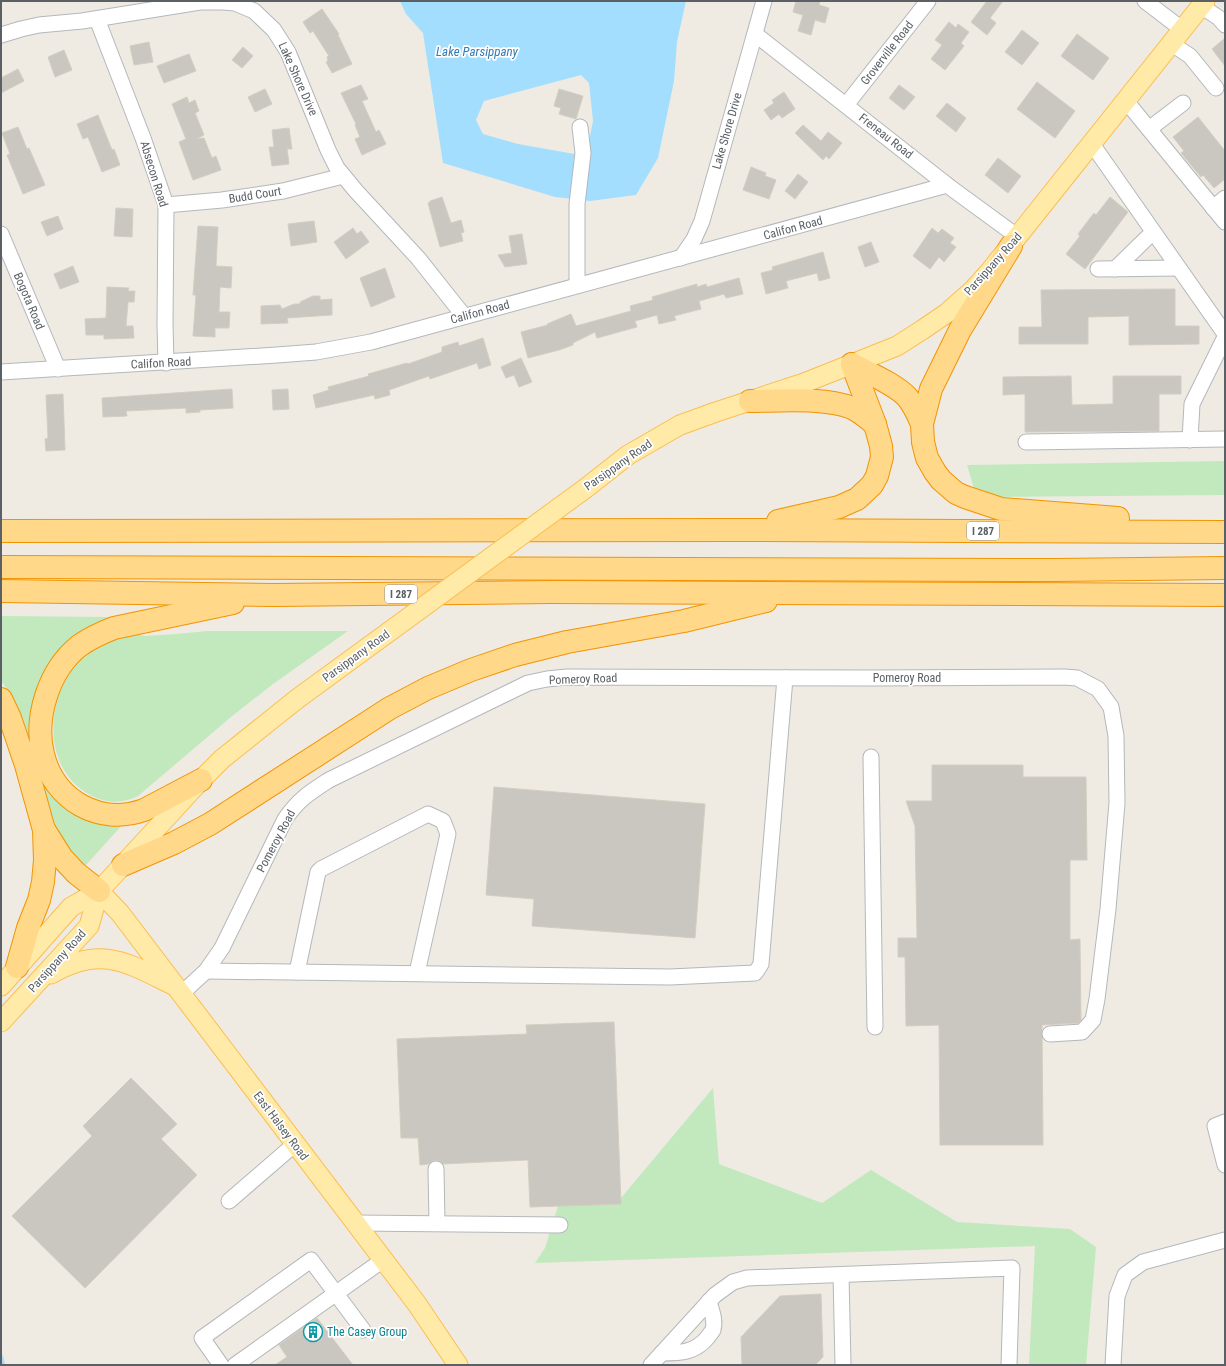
<svg xmlns="http://www.w3.org/2000/svg" width="1226" height="1366" font-family="'Roboto Condensed',sans-serif">
  <rect width="100%" height="100%" fill="#efebe3"/>
  <g fill="#c1e9bd">
    <polygon points="1225,461 1225,495 987,497 976,495 967,465"/>
    <polygon points="1,616 110,617 110,621 65,649 42,767 123,824 86,865 82,865 66,848 59,837 19,715 12,696 1,681"/>
    <path d="M207,631H348L273,684L231,717L138,796C123,803 108,804 92,796C41,770 45,700 78,662C84,656 90,650 97,646C106,641 118,636 128,634C134,633 140,636 146,636C166,635 187,633 207,631Z"/>
    <polygon points="713,1088 719,1164 822,1203 871,1170 957,1222 1070,1229 1096,1247 1086,1365 1029,1365 1035,1246 535,1263 545,1248 558,1206 616,1204"/>
  </g>
  <path fill="#a3deff" fill-rule="evenodd" d="M400,1H686L677,42L674,81L658,158L636,195L590,201L555,197L443,163L423,33L406,14ZM581,75L589,83L593,121L586,156L518,144L483,134L476,120L484,101Z"/>
  <g fill="none" stroke-linecap="round" stroke-linejoin="round">
    <polyline stroke="#a3deff" stroke-width="4.5" points="1,1357 3,1365"/>
  </g>
  <g fill="#cac6c0" stroke="#d4cdc1">
    <polygon points="796,1 820,1 819,5 829,8 825,23 815,20 811,35 798,31 803,15 793,12"/>
    <polygon points="987,1 1003,1 990,18 996,23 987,35 971,22"/>
    <polygon points="322,9 339,34 338,35 352,64 332,73 326,62 328,61 327,57 329,56 313,31 310,33 303,22"/>
    <polygon points="949,22 956,28 958,24 969,32 961,43 964,46 945,70 931,59 942,45 935,40"/>
    <polygon points="1022,30 1039,43 1022,65 1005,52"/>
    <polygon points="1077,34 1109,58 1093,80 1061,56"/>
    <polygon points="1225,38 1225,66 1212,49"/>
    <polygon points="149,42 153,62 134,65 130,46"/>
    <polygon points="243,47 253,56 242,68 232,60"/>
    <polygon points="64,50 72,70 55,77 48,57"/>
    <polygon points="189,54 196,71 164,83 157,66"/>
    <polygon points="18,69 24,81 1,93 1,78"/>
    <polygon points="1037,82 1075,111 1055,138 1017,109"/>
    <polygon points="361,85 368,99 362,101 376,132 379,130 386,144 362,155 355,139 360,137 355,125 356,124 341,93"/>
    <polygon points="899,85 915,97 904,110 889,98"/>
    <polygon points="265,89 272,104 255,112 248,97"/>
    <polygon points="559,89 583,96 576,119 559,114 561,108 554,106"/>
    <polygon points="784,92 795,109 782,118 779,114 771,120 764,110 774,103 772,100"/>
    <polygon points="187,97 189,103 195,100 199,111 195,113 204,135 196,139 204,138 212,158 216,156 221,170 193,180 179,142 186,139 172,104"/>
    <polygon points="947,103 966,118 956,132 936,116"/>
    <polygon points="98,115 112,150 114,149 120,165 102,172 88,137 83,139 77,124"/>
    <polygon points="1198,117 1225,151 1225,179 1214,188 1203,175 1201,177 1181,153 1184,151 1173,137"/>
    <polygon points="803,125 821,141 828,132 842,143 829,159 826,156 823,160 795,133"/>
    <polygon points="18,127 27,149 29,148 45,185 23,194 7,155 10,154 2,133"/>
    <polygon points="289,128 292,149 287,149 289,164 272,166 269,147 274,147 272,130"/>
    <polygon points="998,158 1021,176 1008,193 985,175"/>
    <polygon points="751,167 766,173 765,176 776,180 769,199 743,190"/>
    <polygon points="798,174 808,182 795,199 785,191"/>
    <polygon points="442,197 451,223 461,220 464,232 461,233 463,241 440,247 428,203 430,202 430,201"/>
    <polygon points="1110,197 1128,212 1085,269 1066,254 1080,236 1078,234 1094,213 1096,215"/>
    <polygon points="116,208 133,209 132,237 114,236"/>
    <polygon points="58,216 63,229 47,236 41,222"/>
    <polygon points="314,221 317,242 291,246 288,224"/>
    <polygon points="198,226 218,227 216,266 232,267 231,288 220,287 219,312 230,312 229,328 215,328 215,337 193,336 196,295 193,295"/>
    <polygon points="353,228 357,234 361,231 369,242 346,259 334,242"/>
    <polygon points="932,228 938,233 942,229 954,238 950,243 956,247 944,262 939,257 930,269 913,256"/>
    <polygon points="522,234 527,264 505,267 498,255 512,253 509,236"/>
    <polygon points="871,242 879,262 865,267 858,247"/>
    <polygon points="823,252 830,278 819,281 817,273 786,281 788,288 766,294 761,273 773,270 772,267"/>
    <polygon points="73,266 79,282 60,289 54,274"/>
    <polygon points="385,268 395,297 371,307 360,278"/>
    <polygon points="739,278 743,294 726,298 724,294 699,301 701,309 674,316 676,320 659,324 657,315 635,321 637,327 597,338 595,332 573,343 573,345 559,350 528,358 521,332 548,325 547,324 571,314 576,326 631,311 630,306 653,300 652,297 676,290 697,284 697,287 706,284 707,287"/>
    <polygon points="107,287 129,288 128,291 135,291 134,302 128,302 126,326 133,326 134,338 104,339 104,335 86,335 85,319 106,318"/>
    <polygon points="1175,289 1175,326 1199,326 1199,344 1129,345 1129,316 1088,317 1088,344 1019,344 1019,327 1042,327 1041,290"/>
    <polygon points="313,296 320,296 320,300 332,299 332,315 287,318 288,323 261,324 261,306 280,305 282,309 294,304 300,304 300,302"/>
    <polygon points="483,338 491,365 479,369 477,363 430,379 429,376 389,390 390,395 375,399 374,395 316,408 313,395 329,390 328,387 369,376 368,374 407,363 408,364 442,352 442,347 458,342 459,346"/>
    <polygon points="521,358 532,382 519,387 514,375 506,378 501,367"/>
    <polygon points="1071,376 1072,405 1113,404 1113,376 1181,376 1181,394 1159,394 1159,431 1025,432 1025,394 1003,395 1003,377"/>
    <polygon points="232,389 233,408 200,410 200,412 186,413 186,408 126,411 127,416 103,417 102,398"/>
    <polygon points="288,389 289,409 273,410 272,390"/>
    <polygon points="63,394 65,450 46,451 45,439 48,438 46,395"/>
    <polygon points="932,765 1023,765 1023,777 1086,777 1087,860 1070,860 1070,940 1080,939 1081,1020 1078,1023 1042,1025 1043,1145 940,1145 939,1025 906,1026 905,957 898,957 898,938 917,938 915,826 906,801 932,801"/>
    <polygon points="494,787 705,804 695,938 532,926 534,899 486,895"/>
    <polygon points="614,1022 621,1204 530,1207 528,1160 443,1164 440,1161 435,1160 431,1162 428,1164 420,1165 418,1138 401,1138 397,1039 527,1034 526,1025"/>
    <polygon points="131,1078 177,1124 161,1139 197,1175 85,1288 12,1216 92,1136 83,1126"/>
    <polygon points="821,1294 823,1357 815,1365 742,1365 741,1337 780,1296"/>
    <polygon points="317,1318 353,1365 275,1365 287,1357 279,1345"/>
  </g>
  <g fill="none" stroke-linecap="round" stroke-linejoin="round">
    <defs>
      <g id="minor">
        <polyline points="1145,1 1183,30"/>
        <polyline points="1201,6 1219,18 1225,25"/>
        <polyline points="97,19 143,138 166,205 165,324 166,363"/>
        <polyline points="755,34 947,185 1018,237"/>
        <polyline points="1,35 21,29 39,25 82,21 200,2 223,2 235,3 254,11 274,30 288,52 328,150 337,168 356,191 418,258 464,316"/>
        <polyline points="1172,44 1190,56 1216,88"/>
        <polyline points="1126,101 1225,222"/>
        <polyline points="846,105 928,1"/>
        <polyline points="1149,129 1183,103"/>
        <polyline points="1092,144 1225,334"/>
        <polyline points="166,205 222,200 283,191 343,176"/>
        <polyline points="1213,208 1225,198"/>
        <polyline points="1,234 58,369"/>
        <polyline points="681,258 694,239 702,221 764,1"/>
        <polyline points="1098,269 1178,268"/>
        <polyline points="1115,269 1153,232"/>
        <polyline points="577,285 577,204 583,153 580,127"/>
        <polyline points="1,372 277,355 316,352 371,342 947,185"/>
        <polyline points="1190,440 1192,404 1225,337"/>
        <polyline points="1026,442 1225,439"/>
        <polyline points="871,757 875,1027"/>
        <polyline points="206,971 670,977 755,973 758,969 761,964 785,678"/>
        <polyline points="297,972 318,872 321,869 428,814 443,821 448,834 417,973"/>
        <path d="M181,994L206,971L222,948L285,819C299,799 309,793 329,780L528,683L547,679L567,677L871,678L1064,677L1077,678L1098,689L1111,707L1116,736L1117,803L1108,909L1097,999L1093,1020L1082,1032L1050,1034"/>
        <polyline points="1225,1122 1215,1126 1225,1165"/>
        <polyline points="436,1169 437,1223"/>
        <polyline points="229,1201 295,1144"/>
        <polyline points="354,1223 560,1225"/>
        <polyline points="841,1275 843,1365"/>
        <path d="M662,1353C680,1353 695,1353 708,1337C709,1335 712,1332 713,1330C716,1320 711,1310 709,1301"/>
        <polyline points="221,1365 202,1338 311,1260 363,1330"/>
        <polyline points="235,1365 383,1260"/>
        <polyline points="651,1365 715,1295 733,1282 747,1278 1012,1268 1009,1365"/>
        <polyline points="1113,1365 1117,1296 1125,1275 1143,1262 1225,1240"/>
      </g>
      <g id="major">
        <polyline points="586,488 628,455 680,425 716,412 804,383 897,346 922,330 947,313 972,291 990,271 1205,1"/>
        <polyline points="99,891 120,913 417,1304 458,1365"/>
        <path d="M51,974C101,945 126,962 173,985"/>
        <polyline points="1,986 71,907 99,891 201,780 222,759 297,699"/>
        <polyline points="1,1022 89,926 99,891"/>
      </g>
      <g id="highway">
        <polyline points="1011,246 960,330 931,389 922,424 923,442 927,458 935,472 941,480 956,493 965,497 1001,509 1118,518"/>
        <path d="M852,364C868,373 895,384 907,397C914,405 918,415 922,424"/>
        <path d="M750,401C780,401 825,397 852,408C861,412 868,419 875,424"/>
        <polyline points="778,521 839,507 857,499 872,485 877,476 882,457 881,446 875,424 852,364"/>
        <polyline points="1,531 741,530 1225,532"/>
        <polyline points="1,567 1056,570 1225,568"/>
        <polyline points="1,591 274,595 552,592 1225,595"/>
        <polyline points="1,699 10,718 26,765 44,830 45,860 43,882 39,900 28,928 17,967"/>
        <path d="M201,780L144,810C99,826 54,800 43,754C34,717 49,670 79,646C90,638 101,633 114,628L233,603"/>
        <polyline points="45,831 62,858 76,873 99,891"/>
        <polyline points="123,865 174,843 210,824 390,708 428,688 471,670 515,655 567,642 684,621 766,601"/>
      </g>
    </defs>
    <use href="#minor" stroke="#b4b7bb" stroke-width="17"/>
    <use href="#major" stroke="#fcbe4f" stroke-width="21"/>
    <use href="#highway" stroke="#f29400" stroke-width="24"/>
    <use href="#minor" stroke="#fff" stroke-width="15"/>
    <use href="#major" stroke="#ffeaa8" stroke-width="19"/>
    <use href="#highway" stroke="#ffd88a" stroke-width="22"/>
    <defs>
      <polyline id="major-bridge" points="297,699 586,488"/>
    </defs>
    <use href="#major-bridge" stroke="#fcbe4f" stroke-width="21" stroke-linecap="butt"/>
    <use href="#major-bridge" stroke="#ffeaa8" stroke-width="19"/>
  </g>
  <defs>
    <symbol id="building-ring" viewBox="-11 -11 22 22"><circle r="9.5" fill="#fff" stroke="#0f9aa8" stroke-width="1.5"/><path d="M-4-6H4V6H1V3H-1V6H-4ZM-2.5-4.3h1.7v1.8h-1.7ZM.8-4.3h1.7v1.8H.8ZM-2.5-1h1.7V.8h-1.7ZM.8-1h1.7V.8H.8Z" fill="#0f9aa8"/></symbol>
  </defs>
  <g fill-rule="evenodd">
    <use href="#building-ring" x="302" y="1321" width="22" height="22"/>
  </g>
  <g text-anchor="middle" dominant-baseline="central" stroke-width="3.5" stroke-linejoin="round" paint-order="stroke">
    <g fill="#fff" stroke="#8c9093" stroke-width="1">
      <rect x="967" y="522" width="32" height="18" rx="3"/>
      <rect x="385" y="585" width="32" height="18" rx="3"/>
    </g>
    <g font-size="11" font-weight="bold" fill="#5b6065">
      <text x="983" y="531">I 287</text>
      <text x="401" y="594">I 287</text>
    </g>
    <g font-size="12" fill="#5b6065" stroke="#fff">
      <text transform="translate(887 53) rotate(-52)">Groverville Road</text>
      <text transform="translate(298 79) rotate(66)">Lake Shore Drive</text>
      <text transform="translate(727 131) rotate(-74)">Lake Shore Drive</text>
      <text transform="translate(886 136) rotate(38)">Freneau Road</text>
      <text transform="translate(154 174) rotate(73)">Absecon Road</text>
      <text transform="translate(255 195) rotate(-9)">Budd Court</text>
      <text transform="translate(793 228) rotate(-15)">Califon Road</text>
      <text transform="translate(993 264) rotate(-48)">Parsippany Road</text>
      <text transform="translate(29 301) rotate(67)">Bogota Road</text>
      <text transform="translate(480 312) rotate(-15)">Califon Road</text>
      <text transform="translate(161 363) rotate(-3)">Califon Road</text>
      <text transform="translate(618 465) rotate(-35)">Parsippany Road</text>
      <text transform="translate(356 656) rotate(-36)">Parsippany Road</text>
      <text x="907" y="678">Pomeroy Road</text>
      <text transform="translate(583 679) rotate(-2)">Pomeroy Road</text>
      <text transform="translate(276 841) rotate(-62)">Pomeroy Road</text>
      <text transform="translate(57 961) rotate(-48)">Parsippany Road</text>
      <text transform="translate(281 1126) rotate(53)">East Halsey Road</text>
    </g>
    <g font-size="12" fill="#0d838f" stroke="#fff" text-anchor="start">
      <text x="327" y="1332">The Casey Group</text>
    </g>
    <g font-size="13" font-style="italic" fill="#367ab0" stroke="#fff">
      <text x="477" y="51">Lake Parsippany</text>
    </g>
  </g>
  <rect width="1226" height="1366" fill="none" stroke="#5b6065" stroke-width="4"/>
</svg>
